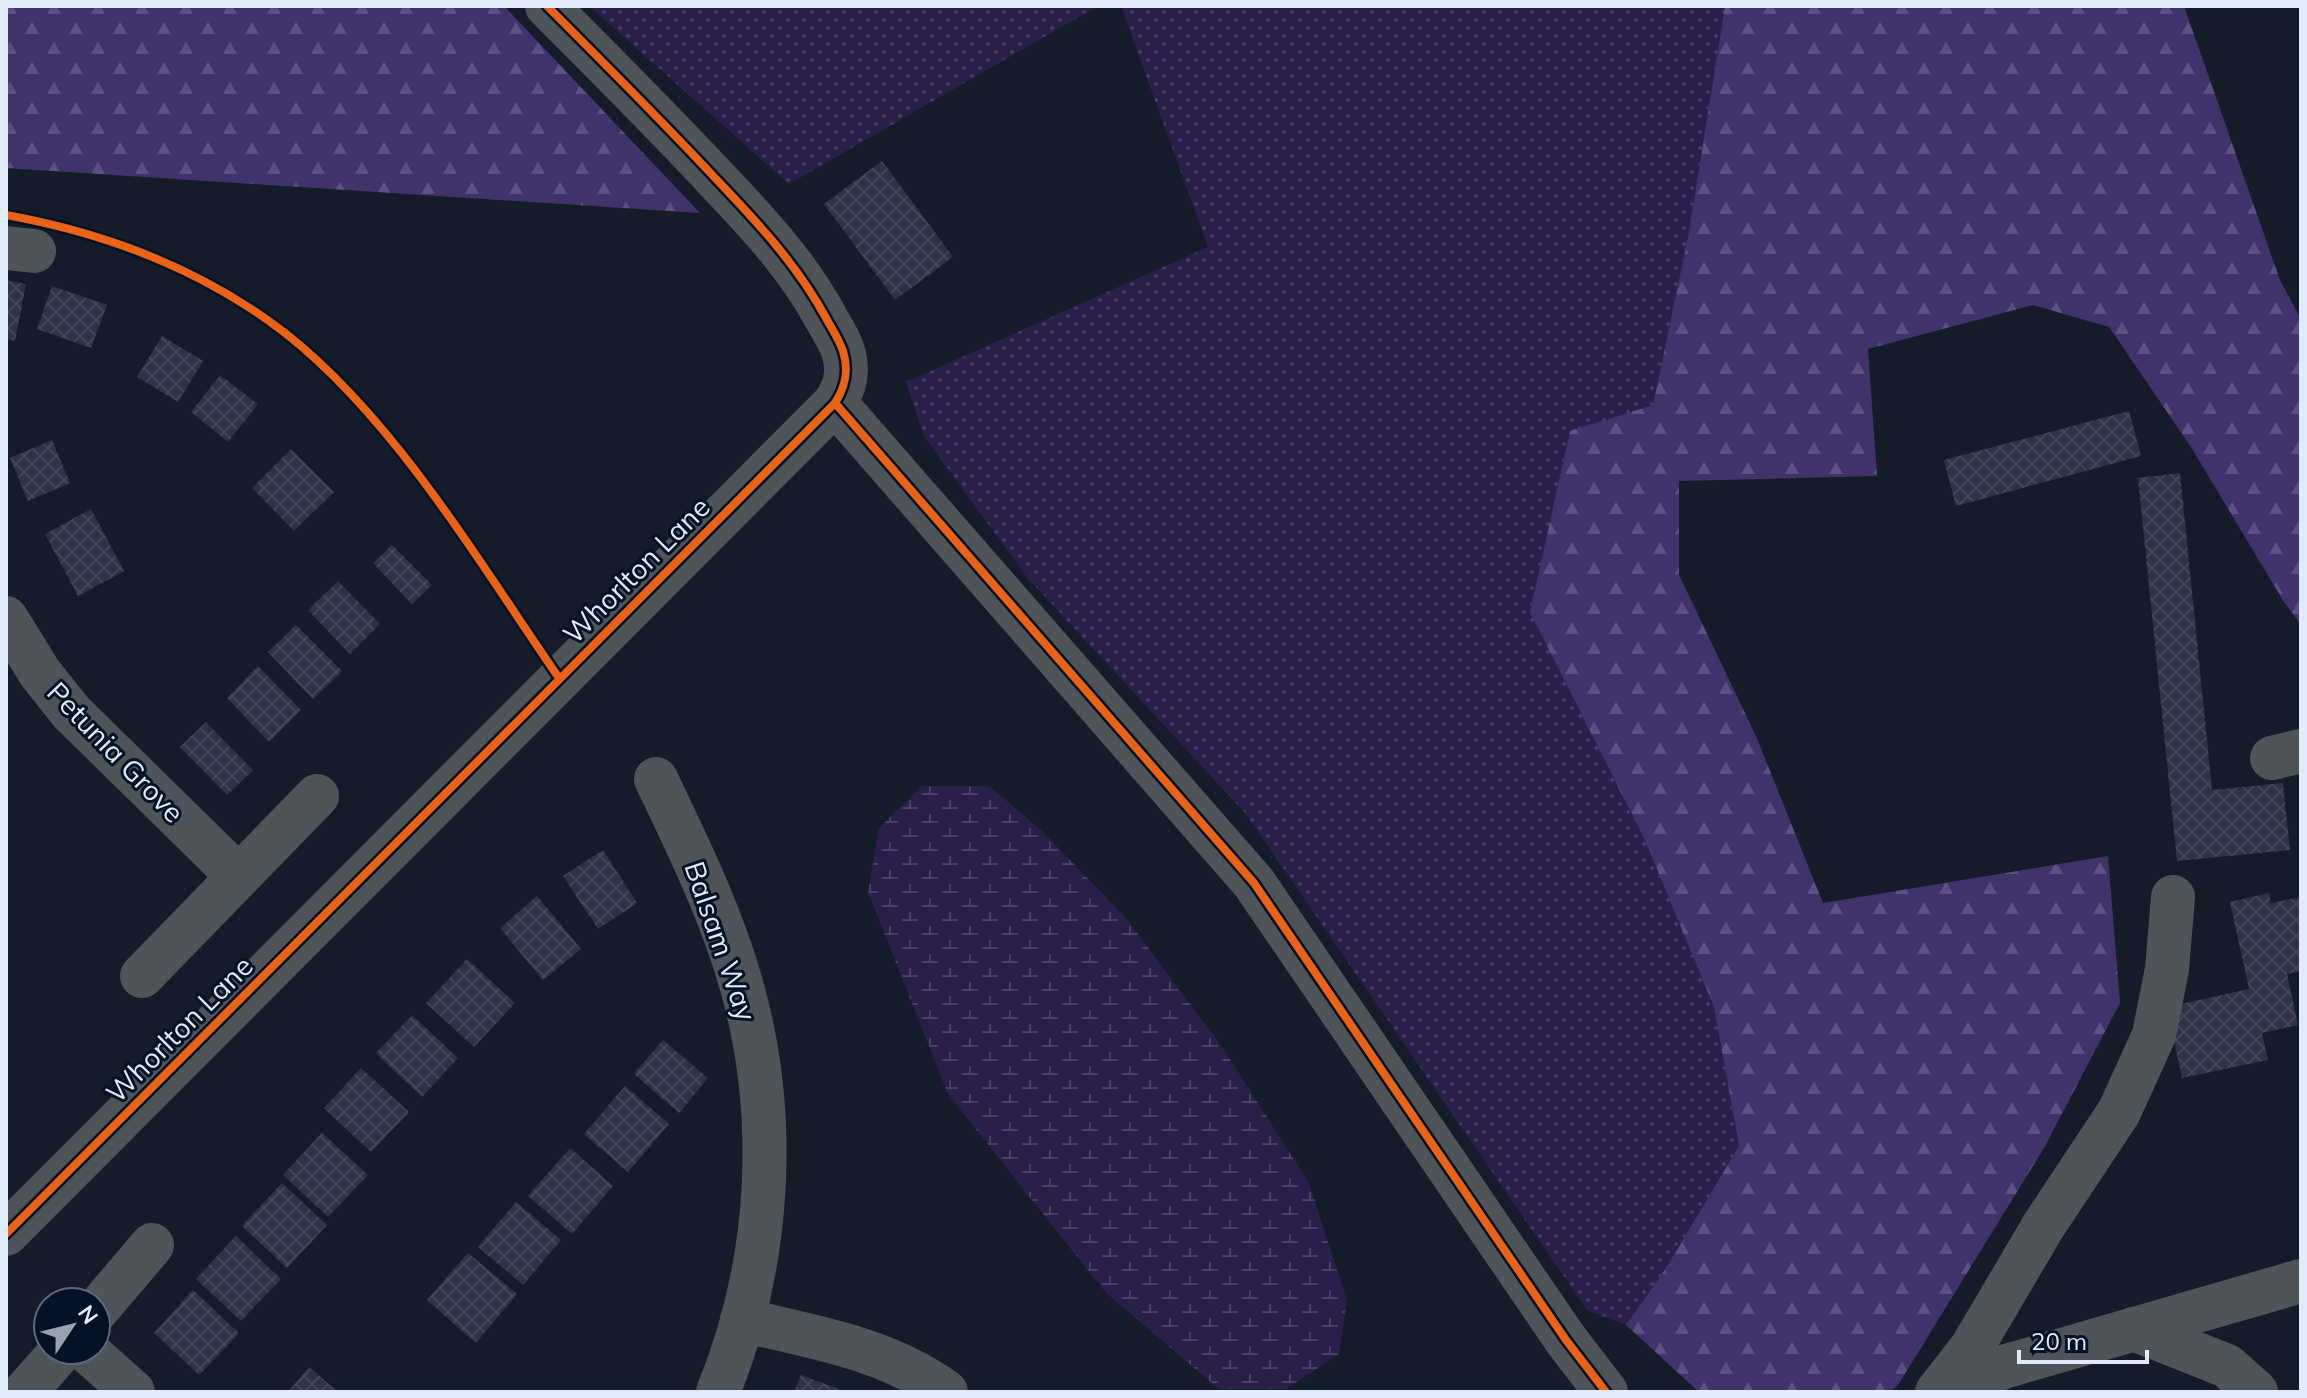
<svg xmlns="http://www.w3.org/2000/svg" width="2307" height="1398" font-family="Mulish,sans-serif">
  <defs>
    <pattern id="grass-dots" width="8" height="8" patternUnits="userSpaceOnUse" patternTransform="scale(2)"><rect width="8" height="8" fill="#2a1f4b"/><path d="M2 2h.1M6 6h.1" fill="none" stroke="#494066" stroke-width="1.8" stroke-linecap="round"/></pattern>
    <pattern id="forest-firs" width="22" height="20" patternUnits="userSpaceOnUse" patternTransform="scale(2)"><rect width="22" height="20" fill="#42326c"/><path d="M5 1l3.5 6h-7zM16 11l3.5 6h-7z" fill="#5d5082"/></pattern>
    <pattern id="wetland-marsh" width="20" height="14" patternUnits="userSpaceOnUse" patternTransform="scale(2)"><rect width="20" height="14" fill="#2a1f4b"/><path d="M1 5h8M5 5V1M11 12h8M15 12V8" fill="none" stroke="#494066"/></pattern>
    <pattern id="building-cross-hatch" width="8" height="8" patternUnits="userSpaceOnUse" patternTransform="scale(2)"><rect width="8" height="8" fill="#2d3344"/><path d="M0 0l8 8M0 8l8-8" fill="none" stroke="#414756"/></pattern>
  </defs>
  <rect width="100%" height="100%" fill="#131c28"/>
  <g fill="url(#grass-dots)">
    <polygon points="589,6 1098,6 789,184"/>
    <polygon points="1121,6 1725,6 1688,237 1653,405 1570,432 1644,838 1714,1007 1739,1147 1666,1268 1626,1325 1587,1310 1246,814 1026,576 924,436 906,382 1208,247"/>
  </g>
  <g fill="url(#forest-firs)">
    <polygon points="6,6 504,6 700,213 6,168"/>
    <polygon points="1725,6 2184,6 2280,280 2301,319 2301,625 2284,602 2191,447 2109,327 2033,305 1868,349 1877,476 1679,481 1679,575 1756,736 1823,903 2108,856 2120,1003 2044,1148 1898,1385 1890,1392 1699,1392 1626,1325 1666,1268 1739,1146 1714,1007 1644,838 1530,612 1570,431 1653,405 1688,237"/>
  </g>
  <polygon fill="url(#wetland-marsh)" points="922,786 989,786 1040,829 1127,919 1224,1050 1309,1183 1347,1301 1339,1354 1286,1389 1219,1389 1106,1293 948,1094 868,892 879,828"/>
  <g fill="url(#building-cross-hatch)">
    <polygon points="882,161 953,257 895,300 824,204"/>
    <polygon points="6,280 26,284 15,341 6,339"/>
    <polygon points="52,286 107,305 91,348 37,329"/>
    <polygon points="162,336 203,361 178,402 137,377"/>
    <polygon points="220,375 258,404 228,442 191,412"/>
    <polygon points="2129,411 2141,456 1956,506 1944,460"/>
    <polygon points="52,440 70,483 28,501 10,458"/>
    <polygon points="291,449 334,492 294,531 252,488"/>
    <polygon points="2180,473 2212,790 2283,783 2290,850 2177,861 2138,478"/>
    <polygon points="91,509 124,571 78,596 45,534"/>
    <polygon points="392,545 432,585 412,604 373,563"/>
    <polygon points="338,581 380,624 350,654 308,610"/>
    <polygon points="296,625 342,671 313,699 268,652"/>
    <polygon points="258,666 301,710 269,742 227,698"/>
    <polygon points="206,722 253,770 227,795 180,747"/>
    <polygon points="603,850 637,903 598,929 563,876"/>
    <polygon points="2269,893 2271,903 2301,897 2301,971 2287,974 2298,1025 2262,1033 2268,1060 2182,1078 2167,1007 2249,989 2230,902"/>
    <polygon points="537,896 581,949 543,980 500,928"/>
    <polygon points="467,959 515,1003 474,1047 426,1003"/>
    <polygon points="412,1015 458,1058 422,1097 376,1053"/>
    <polygon points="663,1040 708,1078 679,1113 634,1074"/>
    <polygon points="361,1068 409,1112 371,1152 324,1108"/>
    <polygon points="625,1086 669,1124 628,1172 584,1134"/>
    <polygon points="322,1133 368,1175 328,1217 283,1175"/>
    <polygon points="570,1148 613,1186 572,1234 528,1196"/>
    <polygon points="282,1183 327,1225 287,1268 242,1226"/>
    <polygon points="516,1202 561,1240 523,1285 478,1247"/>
    <polygon points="236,1236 281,1279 241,1321 196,1279"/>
    <polygon points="468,1253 517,1294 476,1343 427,1300"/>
    <polygon points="193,1290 239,1333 199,1375 154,1333"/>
    <polygon points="309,1367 338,1392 288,1392"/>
    <polygon points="801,1375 847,1392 794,1392"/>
  </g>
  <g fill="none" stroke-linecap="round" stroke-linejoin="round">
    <g stroke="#4f5458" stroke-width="44">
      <polyline points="6,248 34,251"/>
      <polyline points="835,403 1254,883 1566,1340 1606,1392"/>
      <polyline points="6,618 40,673 71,712 238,876"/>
      <polyline points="2272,758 2301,751"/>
      <path d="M656,779C688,846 722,915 742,987C779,1119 770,1265 718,1392"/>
      <polyline points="142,976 317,796"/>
      <path d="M6,1234L835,403C846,386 849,370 843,351C839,339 832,329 826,318C798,266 758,223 717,180C662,121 604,63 547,6"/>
      <polyline points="96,1311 152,1245"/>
      <path d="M742,1320C813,1337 886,1348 946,1392"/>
      <polyline points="2134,1329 2227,1366 2256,1392"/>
      <polyline points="86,1350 133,1392"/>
      <polyline points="25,1392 62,1350"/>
      <polyline points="1937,1392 1972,1347 2044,1225 2119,1112 2154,1035 2167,969 2173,897"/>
      <polyline points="1954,1392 2003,1367 2301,1281"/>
    </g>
    <defs>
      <g id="cycleway">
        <path d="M6,215C101,232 190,265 269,321C386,404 478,561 559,678"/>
        <polyline points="835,403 1254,883 1566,1340 1606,1392"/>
        <path d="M6,1234L835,403C846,386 849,370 843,351C839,339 832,329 826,318C798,266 758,223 717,180C662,121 604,63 547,6"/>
      </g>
    </defs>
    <use href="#cycleway" stroke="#041226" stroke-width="13"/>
    <use href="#cycleway" stroke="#ea6118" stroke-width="8"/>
  </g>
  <g text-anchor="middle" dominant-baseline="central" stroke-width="6" stroke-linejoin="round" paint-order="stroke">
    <g font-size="28" fill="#e0ebf9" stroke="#041226">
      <text transform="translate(636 570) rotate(-45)">Whorlton Lane</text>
      <text transform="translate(116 752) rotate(46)">Petunia Grove</text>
      <text transform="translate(721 941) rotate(71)">Balsam Way</text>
      <text transform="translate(179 1029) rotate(-45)">Whorlton Lane</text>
    </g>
  </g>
  <rect width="2307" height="1398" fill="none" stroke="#e0ebf9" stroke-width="16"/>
  <g transform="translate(72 1326) rotate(55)"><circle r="38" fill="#041226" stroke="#5c697a" stroke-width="2"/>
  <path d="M0-6L14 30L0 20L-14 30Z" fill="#98a3b0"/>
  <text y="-12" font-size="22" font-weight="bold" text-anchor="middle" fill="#e0ebf9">N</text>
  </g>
  <path d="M2019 1350v12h128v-12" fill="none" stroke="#e0ebf9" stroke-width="4"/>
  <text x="2031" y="1350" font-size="24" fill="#e0ebf9" stroke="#041226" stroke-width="6" paint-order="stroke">20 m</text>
</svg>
